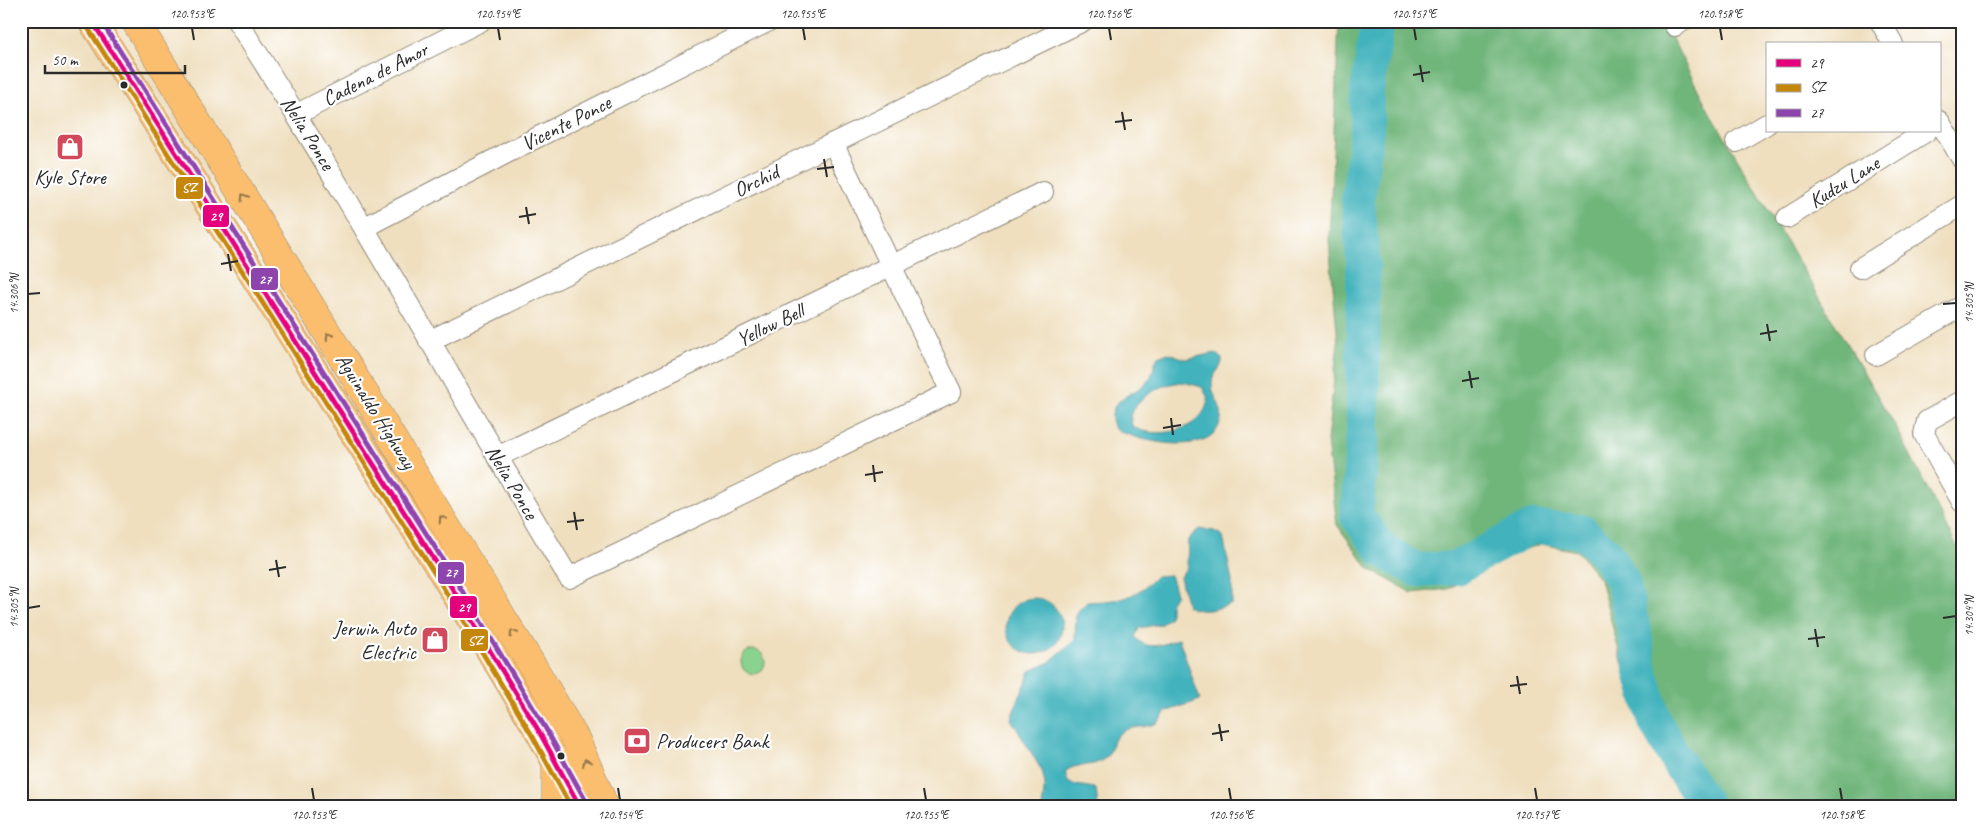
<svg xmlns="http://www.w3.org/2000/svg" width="1983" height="828" font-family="Caveat,sans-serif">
  <rect width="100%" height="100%" fill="#fff"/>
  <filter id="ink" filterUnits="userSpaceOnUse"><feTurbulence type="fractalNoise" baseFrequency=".02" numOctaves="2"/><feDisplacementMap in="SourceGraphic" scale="10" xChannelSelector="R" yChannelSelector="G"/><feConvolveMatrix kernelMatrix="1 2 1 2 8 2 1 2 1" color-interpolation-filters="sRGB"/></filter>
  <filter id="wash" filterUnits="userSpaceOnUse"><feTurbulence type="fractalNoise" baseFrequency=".0096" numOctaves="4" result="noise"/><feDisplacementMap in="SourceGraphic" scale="20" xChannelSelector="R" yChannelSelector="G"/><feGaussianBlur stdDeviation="1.12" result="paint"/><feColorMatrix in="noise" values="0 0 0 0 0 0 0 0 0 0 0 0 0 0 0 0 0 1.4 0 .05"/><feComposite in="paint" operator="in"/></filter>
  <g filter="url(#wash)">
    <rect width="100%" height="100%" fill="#efdfbf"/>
    <circle fill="#8ad38f" stroke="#5a7f5d" cx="753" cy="662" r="12"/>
    <polygon fill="#6fb57a" stroke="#4d7052" points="1339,21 1663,21 1707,107 1897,429 1962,556 1962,807 1691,807 1643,730 1620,655 1600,579 1577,551 1541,544 1495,560 1448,589 1412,593 1369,569 1337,525 1327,441 1338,342 1329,241"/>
    <g fill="#43b3bd" stroke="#376f74" fill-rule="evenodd">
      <path d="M1168,353L1186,359L1215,353L1222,359C1223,369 1212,373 1212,383C1211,396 1224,406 1221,419C1214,459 1139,442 1115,429C1102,399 1134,396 1147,382C1154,375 1153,364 1158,357ZM1183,382L1202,387L1208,398C1206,431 1154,441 1132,426L1130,415C1141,395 1161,384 1183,382Z"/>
      <path d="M1199,529L1214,531L1223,536L1232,581V604C1216,609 1202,614 1187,606L1180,577L1187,567L1188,539Z"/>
      <path d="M1170,575L1176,594L1170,604V617L1161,624L1139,628L1135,637C1147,652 1163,644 1179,639L1200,700L1165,712C1157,732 1140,723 1123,731C1110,738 1114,754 1101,761C1089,768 1076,762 1065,772L1068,782C1076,787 1086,785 1096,789L1098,807H1042L1045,784L1042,771L1011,719C1016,702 1025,688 1030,671L1048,663L1075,640L1076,613L1087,602C1119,600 1133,601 1156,576Z"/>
      <circle cx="1034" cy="626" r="28"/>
    </g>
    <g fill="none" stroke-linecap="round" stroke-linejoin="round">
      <polyline stroke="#43b3bd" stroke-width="34" points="1378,21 1367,90 1367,130 1358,198 1363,261 1363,429 1357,516 1383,551 1417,570 1456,568 1532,527 1581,531 1606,553 1623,582 1635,633 1641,672 1655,722 1680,766 1708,807"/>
    </g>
  </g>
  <g filter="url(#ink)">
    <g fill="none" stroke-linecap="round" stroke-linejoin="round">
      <defs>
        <g id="minor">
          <path d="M237,21C354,203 458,393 569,578L951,392L833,143"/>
          <polyline points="1672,21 1675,26 1683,21"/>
          <polyline points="1880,21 1893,44"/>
          <polyline points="297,114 481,21"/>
          <polyline points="1939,121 1962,159"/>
          <polyline points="1736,142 1767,124"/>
          <polyline points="1787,218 1927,131"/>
          <polyline points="365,227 528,142 769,21"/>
          <polyline points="1860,268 1962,205"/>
          <polyline points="429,341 1083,21"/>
          <polyline points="1876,355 1962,306"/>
          <polyline points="1962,401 1927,421 1924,434 1962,502"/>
          <polyline points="497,457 1043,192"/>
        </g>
        <polyline id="primary" points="556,807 556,761"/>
        <g id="trunk">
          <polyline points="92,21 444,575 540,733 580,807"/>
          <polyline points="135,21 538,675 576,740 605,807"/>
        </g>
      </defs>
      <use href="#minor" stroke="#8d8575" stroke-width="22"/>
      <use href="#primary" stroke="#8d8575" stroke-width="29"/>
      <use href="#trunk" stroke="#8d8575" stroke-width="29"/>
      <use href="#minor" stroke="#fff" stroke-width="20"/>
      <use href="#primary" stroke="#fbbe6e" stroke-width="28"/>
      <use href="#trunk" stroke="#fbbe6e" stroke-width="28"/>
      <defs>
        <polyline id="bus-1" points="92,21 444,575 540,733 580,807"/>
        <polyline id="bus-2" points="86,25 438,579 533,737 571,807"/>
        <polyline id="bus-3" points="101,21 450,571 546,729 587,803"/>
      </defs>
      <use href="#bus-1" stroke="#fff" stroke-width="9"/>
      <use href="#bus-2" stroke="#fff" stroke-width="9"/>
      <use href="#bus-3" stroke="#fff" stroke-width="9"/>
      <use href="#bus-1" stroke="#e5007d" stroke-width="5"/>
      <use href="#bus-2" stroke="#c4870b" stroke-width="5"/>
      <use href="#bus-3" stroke="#8e44ad" stroke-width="5"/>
    </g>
    <defs><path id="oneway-chevron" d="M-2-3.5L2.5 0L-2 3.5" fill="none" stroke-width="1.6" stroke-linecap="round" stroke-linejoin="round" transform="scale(1.25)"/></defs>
    <g stroke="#93744c">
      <use href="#oneway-chevron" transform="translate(244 197) rotate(-122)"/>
      <use href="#oneway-chevron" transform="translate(329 336) rotate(-122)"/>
      <use href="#oneway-chevron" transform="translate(442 519) rotate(-122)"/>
      <use href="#oneway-chevron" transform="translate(513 633) rotate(-121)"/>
      <use href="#oneway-chevron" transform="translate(586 762) rotate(-115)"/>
    </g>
  </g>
  <path fill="none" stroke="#2b2b2b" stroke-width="2" d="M192,28L194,40M498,28L500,40M803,28L805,40M1109,28L1111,40M1414,28L1416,40M1720,28L1722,40M1420,65L1423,82M1413,75L1430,72M1122,112L1125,130M1115,122L1132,120M824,159L827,177M817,169L834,167M526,207L529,224M519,217L536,214M228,254L231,271M221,264L238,261M28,294L40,293M1943,304L1956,303M1767,324L1770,341M1760,334L1777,331M1469,371L1472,388M1462,381L1479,378M1171,418L1173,435M1163,428L1181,425M873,465L875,482M865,475L883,472M574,512L577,530M567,522L584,520M276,560L279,577M269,570L286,567M28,608L40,606M1943,618L1956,616M1815,629L1818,647M1808,639L1825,637M1517,676L1520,694M1510,686L1527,684M1219,724L1222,741M1212,734L1229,731M312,788L314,800M618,788L620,800M924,788L926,800M1229,788L1231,800M1535,788L1537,800M1840,788L1842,800"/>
  <defs>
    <symbol id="shop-square" viewBox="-11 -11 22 22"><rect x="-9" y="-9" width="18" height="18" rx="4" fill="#d1495b" stroke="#fff"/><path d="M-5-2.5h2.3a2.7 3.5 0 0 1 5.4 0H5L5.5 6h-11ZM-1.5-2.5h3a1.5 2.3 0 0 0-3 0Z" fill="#fff"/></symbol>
    <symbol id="bank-square" viewBox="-11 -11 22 22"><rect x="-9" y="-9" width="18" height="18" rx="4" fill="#d1495b" stroke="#fff"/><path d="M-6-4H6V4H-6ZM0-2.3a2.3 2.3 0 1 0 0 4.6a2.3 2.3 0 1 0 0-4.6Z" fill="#fff"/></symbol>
  </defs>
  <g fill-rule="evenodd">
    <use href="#shop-square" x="54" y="131" width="32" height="32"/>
    <use href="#shop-square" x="419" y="624" width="32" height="32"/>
    <use href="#bank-square" x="621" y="725" width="32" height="32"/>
  </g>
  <g fill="#2b2b2b" stroke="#fff" stroke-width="2">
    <circle cx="124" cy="85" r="4.5"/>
    <circle cx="561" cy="756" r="4.5"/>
  </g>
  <g text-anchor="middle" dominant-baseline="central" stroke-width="4.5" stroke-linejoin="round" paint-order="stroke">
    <g font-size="21" fill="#2b2b2b" stroke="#fff">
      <text transform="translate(375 74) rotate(-27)">Cadena de Amor</text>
      <text transform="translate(566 123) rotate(-27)">Vicente Ponce</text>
      <text transform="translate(308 133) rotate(58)">Nelia Ponce</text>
      <text transform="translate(756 181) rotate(-26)">Orchid</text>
      <text transform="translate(1844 182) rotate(-32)">Kudzu Lane</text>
      <text transform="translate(770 325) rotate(-26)">Yellow Bell</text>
      <text transform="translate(376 411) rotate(58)">Aguinaldo Highway</text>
      <text transform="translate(512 482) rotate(59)">Nelia Ponce</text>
    </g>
    <g font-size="21" fill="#2b2b2b" stroke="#fff">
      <text x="70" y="177">Kyle Store</text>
      <text x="416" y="628" text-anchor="end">Jerwin Auto<tspan x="416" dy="24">Electric</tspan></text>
      <text x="656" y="741" text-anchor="start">Producers Bank</text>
    </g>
  </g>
  <g stroke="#fff" stroke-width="2">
    <rect x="175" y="176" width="29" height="24" rx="5" fill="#c4870b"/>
    <rect x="202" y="204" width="28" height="24" rx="5" fill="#e5007d"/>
    <rect x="250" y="267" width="29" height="24" rx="5" fill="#8e44ad"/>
    <rect x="437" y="561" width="28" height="24" rx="5" fill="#8e44ad"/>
    <rect x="449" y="595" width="29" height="24" rx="5" fill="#e5007d"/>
    <rect x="460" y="628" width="29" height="24" rx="5" fill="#c4870b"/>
  </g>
  <g font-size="14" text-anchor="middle" font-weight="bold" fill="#fff">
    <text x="189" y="192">SZ</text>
    <text x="216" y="221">29</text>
    <text x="265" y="284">27</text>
    <text x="451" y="577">27</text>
    <text x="464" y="612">29</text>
    <text x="475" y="645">SZ</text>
  </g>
  <rect width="1983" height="828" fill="none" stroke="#fff" stroke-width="55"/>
  <rect x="1766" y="42" width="175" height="90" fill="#ffffff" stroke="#aaaaaa"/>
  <rect x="1776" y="59" width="25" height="8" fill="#e5007d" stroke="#aaaaaa"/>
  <text x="1810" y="68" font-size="15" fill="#2b2b2b">29</text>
  <rect x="1776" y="84" width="25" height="8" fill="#c4870b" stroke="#aaaaaa"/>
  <text x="1810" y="92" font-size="15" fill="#2b2b2b">SZ</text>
  <rect x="1776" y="109" width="25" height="8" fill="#8e44ad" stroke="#aaaaaa"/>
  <text x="1810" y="118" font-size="15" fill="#2b2b2b">27</text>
  <path d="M45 65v8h140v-8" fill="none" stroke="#2b2b2b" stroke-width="2.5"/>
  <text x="52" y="65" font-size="15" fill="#2b2b2b" stroke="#ffffff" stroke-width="4" paint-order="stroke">50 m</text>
  <rect x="28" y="28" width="1928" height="772" fill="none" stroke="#2b2b2b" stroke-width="2"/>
  <g font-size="12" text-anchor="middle" fill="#2b2b2b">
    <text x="192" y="18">120.953°E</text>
    <text x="498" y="18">120.954°E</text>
    <text x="803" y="18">120.955°E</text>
    <text x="1109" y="18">120.956°E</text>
    <text x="1414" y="18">120.957°E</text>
    <text x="1720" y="18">120.958°E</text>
    <text transform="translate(14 294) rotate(-90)" y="4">14.306°N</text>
    <text transform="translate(1969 303) rotate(-90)" y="4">14.305°N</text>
    <text transform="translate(14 608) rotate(-90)" y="4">14.305°N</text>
    <text transform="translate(1969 616) rotate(-90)" y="4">14.304°N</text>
    <text x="314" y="819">120.953°E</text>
    <text x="620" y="819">120.954°E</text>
    <text x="926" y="819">120.955°E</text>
    <text x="1231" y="819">120.956°E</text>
    <text x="1537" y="819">120.957°E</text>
    <text x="1842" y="819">120.958°E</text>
  </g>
</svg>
